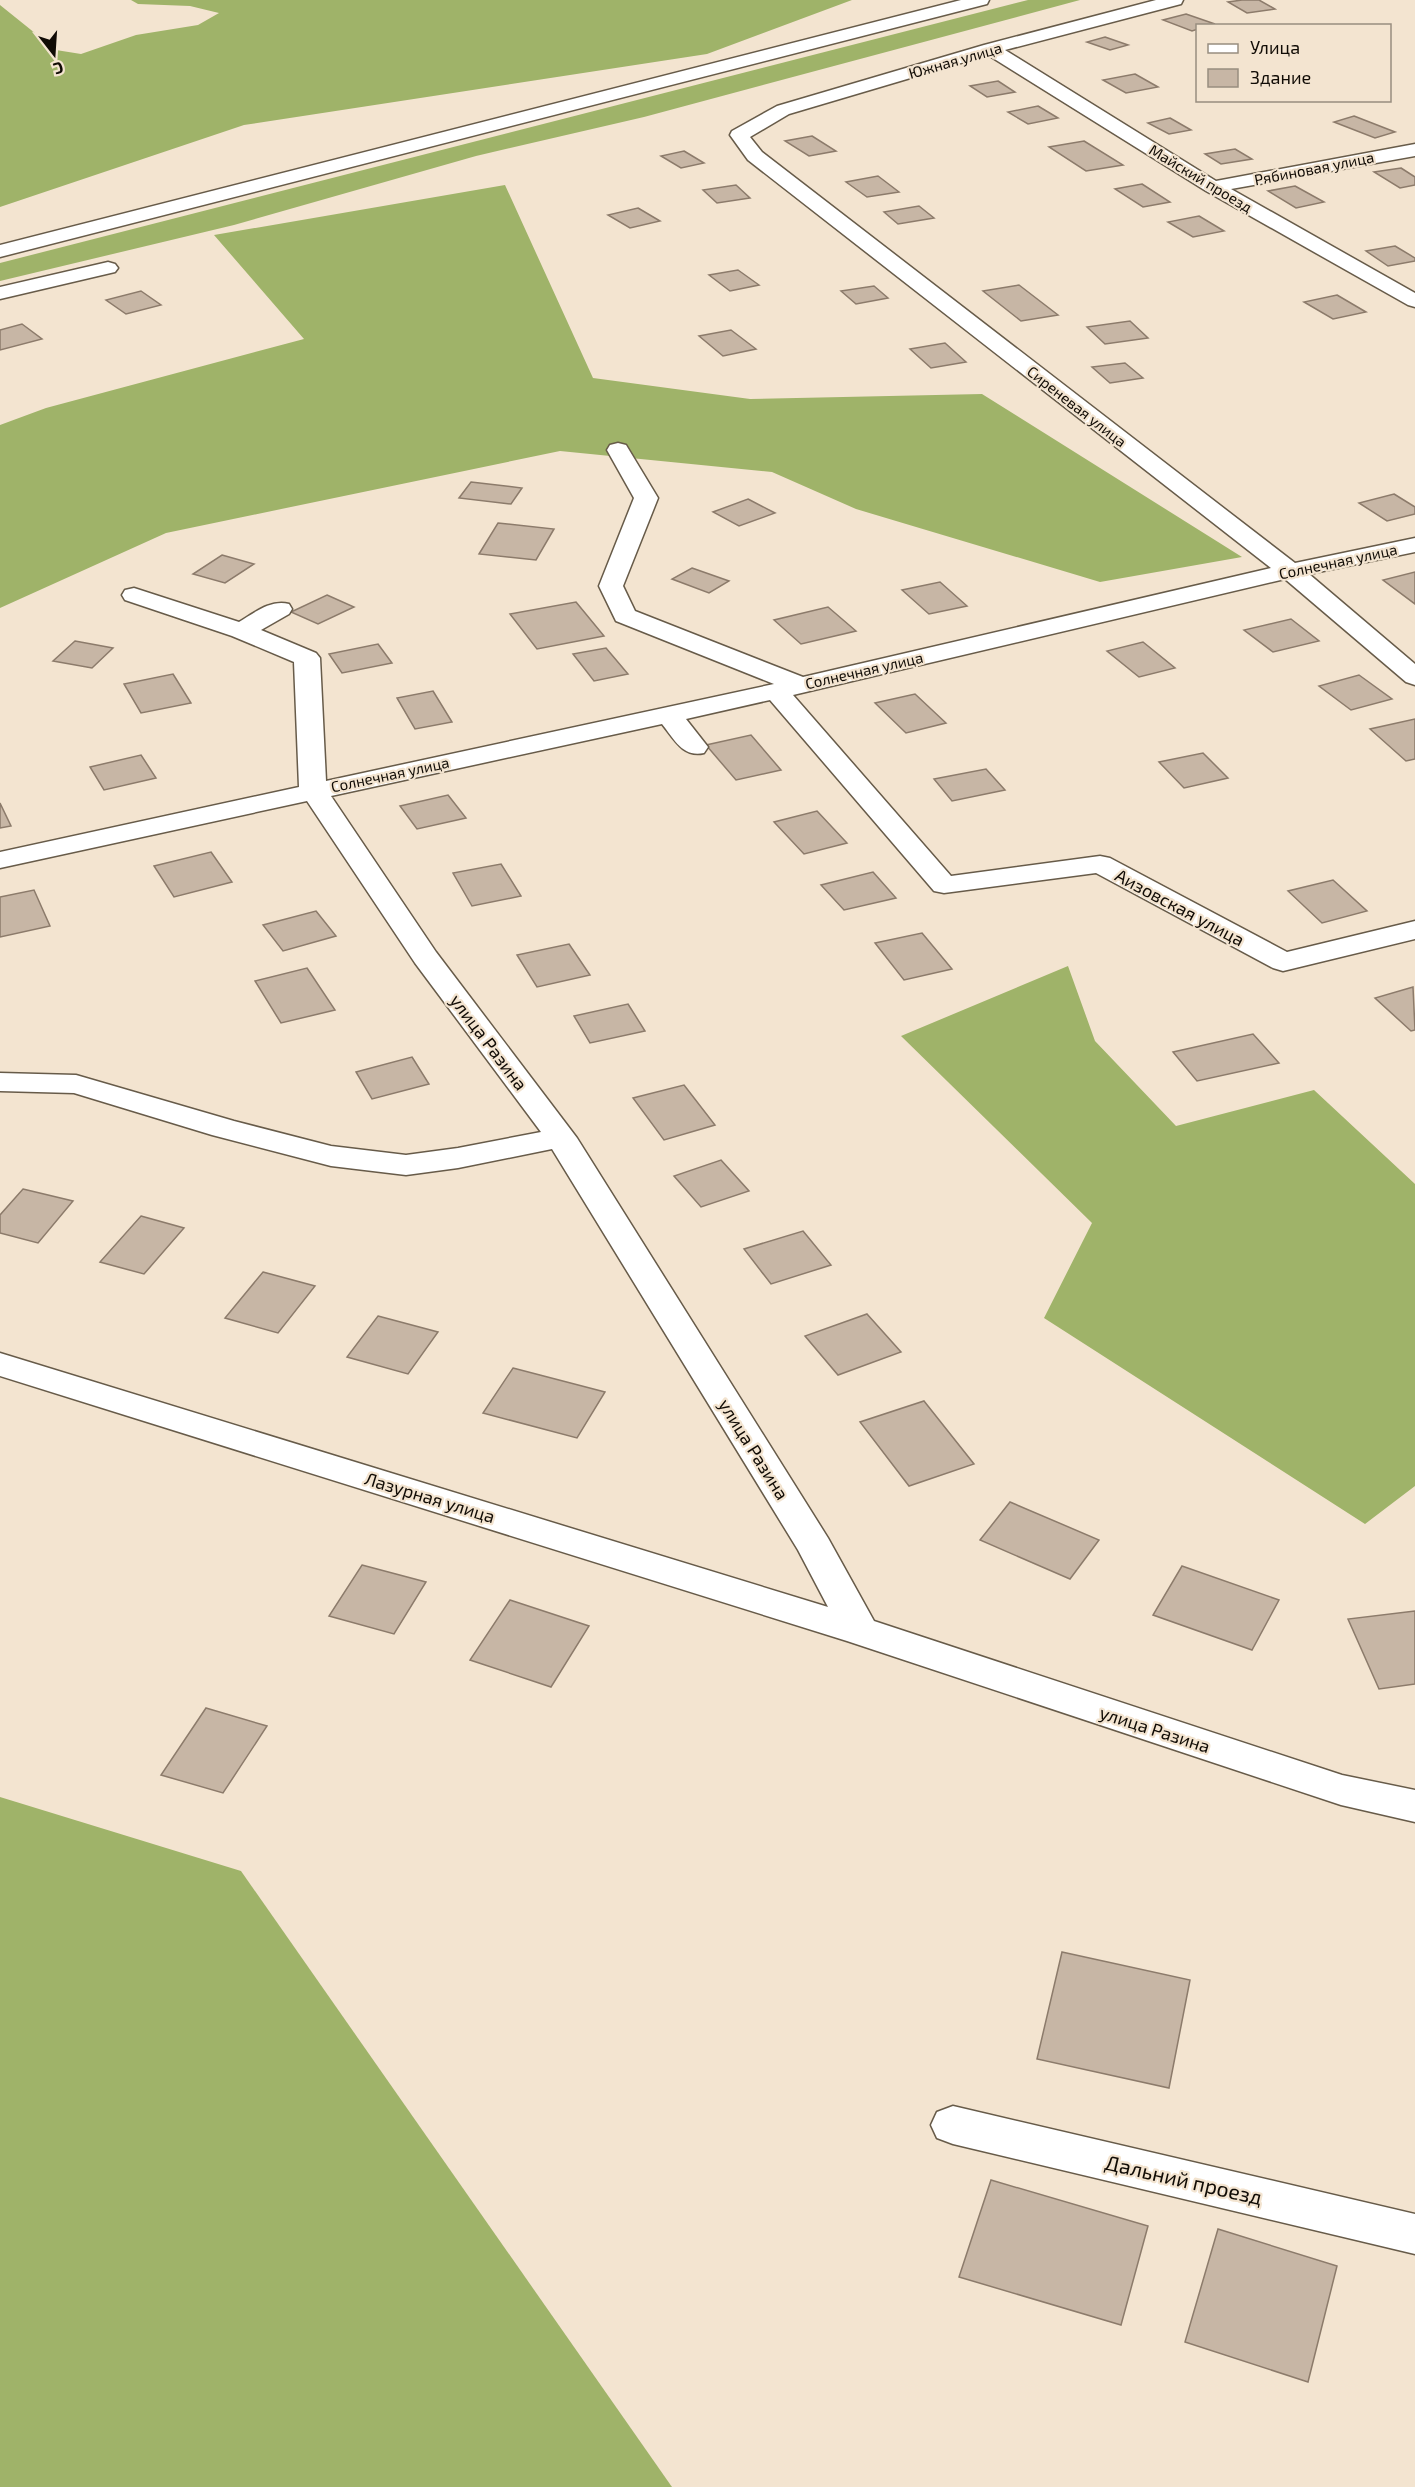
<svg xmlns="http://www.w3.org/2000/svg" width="1415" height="2487" font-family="'Exo 2',sans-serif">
  <rect width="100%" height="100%" fill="#f3e4d0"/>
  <g fill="#9fb369">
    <polygon points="131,0 852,0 707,54 244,125 0,207 0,5 56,50 81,54 136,35 198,25 219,13 190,6 138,4"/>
    <polygon points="1028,0 1080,0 644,117 476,156 234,225 0,281 0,263"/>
    <polygon points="505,185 593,378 750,399 982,394 1242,557 1100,582 856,509 772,472 560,451 166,533 0,608 0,425 46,408 304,339 214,235"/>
    <polygon points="1068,966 1095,1041 1176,1126 1314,1090 1415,1184 1415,1486 1365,1524 1044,1318 1092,1223 901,1036"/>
    <polygon points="0,1797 241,1871 672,2487 0,2487"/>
  </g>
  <g fill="#c7b6a5" stroke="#8c7b6b" stroke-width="1.5">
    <polygon points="1242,0 1259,0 1275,9 1247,13 1228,2"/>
    <polygon points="1186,14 1215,24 1198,26 1198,29 1192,31 1163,20"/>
    <polygon points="1105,37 1128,45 1110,50 1087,42"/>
    <polygon points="1135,74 1158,87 1126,93 1103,80"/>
    <polygon points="998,81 1015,92 987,97 970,86"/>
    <polygon points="1038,106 1058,118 1028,124 1008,112"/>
    <polygon points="1354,116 1395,132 1375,138 1334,122"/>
    <polygon points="1170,118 1191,130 1169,134 1148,123"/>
    <polygon points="812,136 836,151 809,156 785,141"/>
    <polygon points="1084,141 1123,165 1086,171 1049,147"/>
    <polygon points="1235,149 1252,159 1221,164 1205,154"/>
    <polygon points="684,151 704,163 681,168 661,156"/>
    <polygon points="1401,168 1415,177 1415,185 1400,188 1374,172"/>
    <polygon points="878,176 899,192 867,197 846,182"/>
    <polygon points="1142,184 1170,202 1143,207 1115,189"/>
    <polygon points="736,185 750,198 717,203 703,190"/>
    <polygon points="1295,186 1324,202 1296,208 1268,191"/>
    <polygon points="919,206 934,218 898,224 884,212"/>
    <polygon points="638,208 660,221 630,228 608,215"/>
    <polygon points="1199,216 1224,231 1193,237 1168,222"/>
    <polygon points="1395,246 1415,258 1415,261 1388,266 1366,251"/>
    <polygon points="738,270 759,285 730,291 709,275"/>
    <polygon points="1019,285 1058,315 1021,321 983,291"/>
    <polygon points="874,286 888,298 856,304 841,291"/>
    <polygon points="141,291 161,305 126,314 106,300"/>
    <polygon points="1337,295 1366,312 1333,319 1304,302"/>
    <polygon points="1130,321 1148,338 1105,344 1087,327"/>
    <polygon points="22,324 42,339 0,350 0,330"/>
    <polygon points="731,330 756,349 723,356 699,336"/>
    <polygon points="945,343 966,362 931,368 910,349"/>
    <polygon points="1125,363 1143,378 1110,383 1092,367"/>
    <polygon points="471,482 522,488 511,504 459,498"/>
    <polygon points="1394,494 1415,507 1415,514 1387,521 1359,503"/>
    <polygon points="748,499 775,513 739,526 713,512"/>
    <polygon points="498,523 554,529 536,560 479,554"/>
    <polygon points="222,555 254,564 225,583 193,574"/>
    <polygon points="692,568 729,581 709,593 672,579"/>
    <polygon points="1415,572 1415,604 1383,580"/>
    <polygon points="940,582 967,606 929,614 902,590"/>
    <polygon points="327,595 354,607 318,624 291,612"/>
    <polygon points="576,602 604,636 537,649 510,614"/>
    <polygon points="828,607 856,631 801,644 774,620"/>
    <polygon points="1291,619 1319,641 1273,652 1244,630"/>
    <polygon points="75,641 113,648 92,668 53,661"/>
    <polygon points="1143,642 1175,668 1139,677 1107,651"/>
    <polygon points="378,644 392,663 342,673 329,654"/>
    <polygon points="606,648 628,674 594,681 573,654"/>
    <polygon points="173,674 191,703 141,713 124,684"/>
    <polygon points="1359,675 1392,699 1351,710 1319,686"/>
    <polygon points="433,691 452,722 415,729 397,698"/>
    <polygon points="915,694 946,723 906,733 875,703"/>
    <polygon points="1415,719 1415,759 1406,761 1370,729"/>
    <polygon points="751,735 781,770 736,780 706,745"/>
    <polygon points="1203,753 1228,778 1184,788 1159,762"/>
    <polygon points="141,755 156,778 104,790 90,767"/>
    <polygon points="986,769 1005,790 952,801 934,779"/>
    <polygon points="448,795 466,818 417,829 400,806"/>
    <polygon points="0,803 11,826 0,828"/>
    <polygon points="817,811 847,843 804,854 774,822"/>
    <polygon points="211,852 232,882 174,897 154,866"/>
    <polygon points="501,864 521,896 472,906 453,873"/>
    <polygon points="873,872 896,898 844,910 821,885"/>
    <polygon points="1333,880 1367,911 1322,923 1288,891"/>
    <polygon points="34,890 50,926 0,937 0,897"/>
    <polygon points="316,911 336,936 283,951 263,925"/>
    <polygon points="922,933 952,969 904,980 875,943"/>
    <polygon points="569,944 590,975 537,987 517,955"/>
    <polygon points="307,968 335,1010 281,1023 255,981"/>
    <polygon points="1413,987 1415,1030 1411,1031 1375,998"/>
    <polygon points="628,1004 645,1031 590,1043 574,1016"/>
    <polygon points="1253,1034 1279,1063 1197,1081 1173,1052"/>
    <polygon points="412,1057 429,1084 372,1099 356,1072"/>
    <polygon points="684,1085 715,1125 664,1140 633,1098"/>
    <polygon points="721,1160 749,1191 701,1207 674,1176"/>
    <polygon points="23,1189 73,1201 38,1243 0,1233 0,1215"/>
    <polygon points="141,1216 184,1228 144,1274 100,1262"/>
    <polygon points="803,1231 831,1265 771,1284 744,1249"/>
    <polygon points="263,1272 315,1286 278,1333 225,1318"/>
    <polygon points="867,1314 901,1352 838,1375 805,1336"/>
    <polygon points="378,1316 438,1332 408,1374 347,1357"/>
    <polygon points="513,1368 605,1392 577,1438 483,1413"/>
    <polygon points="924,1401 974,1464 909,1486 860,1422"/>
    <polygon points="1010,1502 1099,1540 1070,1579 980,1540"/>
    <polygon points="362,1565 426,1582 394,1634 329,1616"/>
    <polygon points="1182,1566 1279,1600 1252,1650 1153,1615"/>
    <polygon points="510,1600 589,1626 551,1687 470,1660"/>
    <polygon points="1415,1611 1415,1684 1379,1689 1348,1619"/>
    <polygon points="206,1708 267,1726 223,1793 161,1775"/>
    <polygon points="1062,1952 1190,1980 1169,2088 1037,2059"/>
    <polygon points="991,2180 1148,2226 1121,2325 959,2277"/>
    <polygon points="1218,2229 1337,2266 1308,2382 1185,2342"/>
  </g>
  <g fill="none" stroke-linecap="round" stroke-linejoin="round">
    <defs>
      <g id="minor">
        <polygon points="961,0 989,0 987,4 0,257 0,245"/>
        <path d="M1156,0H1183L1181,4L1005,50L1216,181L1415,144V156L1231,189L1415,293V307L1408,305L1206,191L988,55L789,114L750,137L762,152L1295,563L1415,538V552L1309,574L1415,664V685L1406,682L1285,579L793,695L951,876L1100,856L1110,858L1287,952L1415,921V939L1283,971L1273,968L1096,873L944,893L934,891L770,700L686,719L708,747L704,753C683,758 674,739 662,724L331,796L436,952L577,1138L828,1538L874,1621L1342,1775L1415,1790V1822L1341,1805L847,1641L0,1376V1353L828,1607L798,1550L552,1149L458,1168L406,1175L331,1166L212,1135L74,1093L0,1091V1073L76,1075L234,1121L331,1146L406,1155L458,1148L541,1132L415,963L307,801L0,868V852L299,787L294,662L232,636L125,600L122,595L125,590L134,588L239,622C254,613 271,599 289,604L292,609L289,614L261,630L316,653L320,658L326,781L774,684L616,621L599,586L634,498L607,450L610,445L618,443L626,445L658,498L623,586L635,611L803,677L1271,568L748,160L730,135L732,131L777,106L984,45Z"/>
        <polygon points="108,262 115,264 118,268 115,272 0,299 0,287"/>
        <polygon points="953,2106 1415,2214 1415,2254 953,2144 937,2138 931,2125 937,2112"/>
      </g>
    </defs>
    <use href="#minor" stroke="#675b49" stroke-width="3"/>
    <use href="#minor" fill="#fff" fill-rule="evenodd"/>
  </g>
  <g text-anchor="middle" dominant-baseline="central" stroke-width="4.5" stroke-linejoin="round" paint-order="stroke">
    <g font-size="15" fill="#100b05" stroke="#f3e4d0">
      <text transform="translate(955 60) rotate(-16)">Южная улица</text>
      <text transform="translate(1314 168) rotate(-11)">Рябиновая улица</text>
      <text transform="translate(1201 178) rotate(31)">Майский проезд</text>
      <text transform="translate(1077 406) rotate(38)">Сиреневая улица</text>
      <text transform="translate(1338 561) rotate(-12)">Солнечная улица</text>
      <text transform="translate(864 670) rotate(-13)">Солнечная улица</text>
      <text transform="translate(390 774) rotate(-12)">Солнечная улица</text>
    </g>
    <g font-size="18" fill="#100b05" stroke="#f3e4d0">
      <text transform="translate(1180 907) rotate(28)">Аизовская улица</text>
      <text transform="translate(489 1042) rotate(53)">улица Разина</text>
      <text transform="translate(754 1449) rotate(58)">улица Разина</text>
      <text transform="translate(430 1497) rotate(17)">Лазурная улица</text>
      <text transform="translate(1155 1729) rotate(18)">улица Разина</text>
    </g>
    <g font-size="21" fill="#100b05" stroke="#f3e4d0">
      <text transform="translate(1184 2179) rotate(13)">Дальний проезд</text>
    </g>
  </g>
  <rect x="1196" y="24" width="195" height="78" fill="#f3e4d0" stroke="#988d7f" stroke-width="1.5"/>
  <rect x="1208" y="44" width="30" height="9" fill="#ffffff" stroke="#988d7f" stroke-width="1.5"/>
  <text x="1250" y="54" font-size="18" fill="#100b05">Улица</text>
  <rect x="1208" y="69" width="30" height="18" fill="#c7b6a5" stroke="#988d7f" stroke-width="1.5"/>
  <text x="1250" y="84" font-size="18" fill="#100b05">Здание</text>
  <g transform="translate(54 54) rotate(163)" stroke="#f3e4d0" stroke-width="4.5" paint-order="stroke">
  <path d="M0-4.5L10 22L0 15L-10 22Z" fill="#100b05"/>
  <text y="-9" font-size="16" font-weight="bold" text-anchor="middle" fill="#100b05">С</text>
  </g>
</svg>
